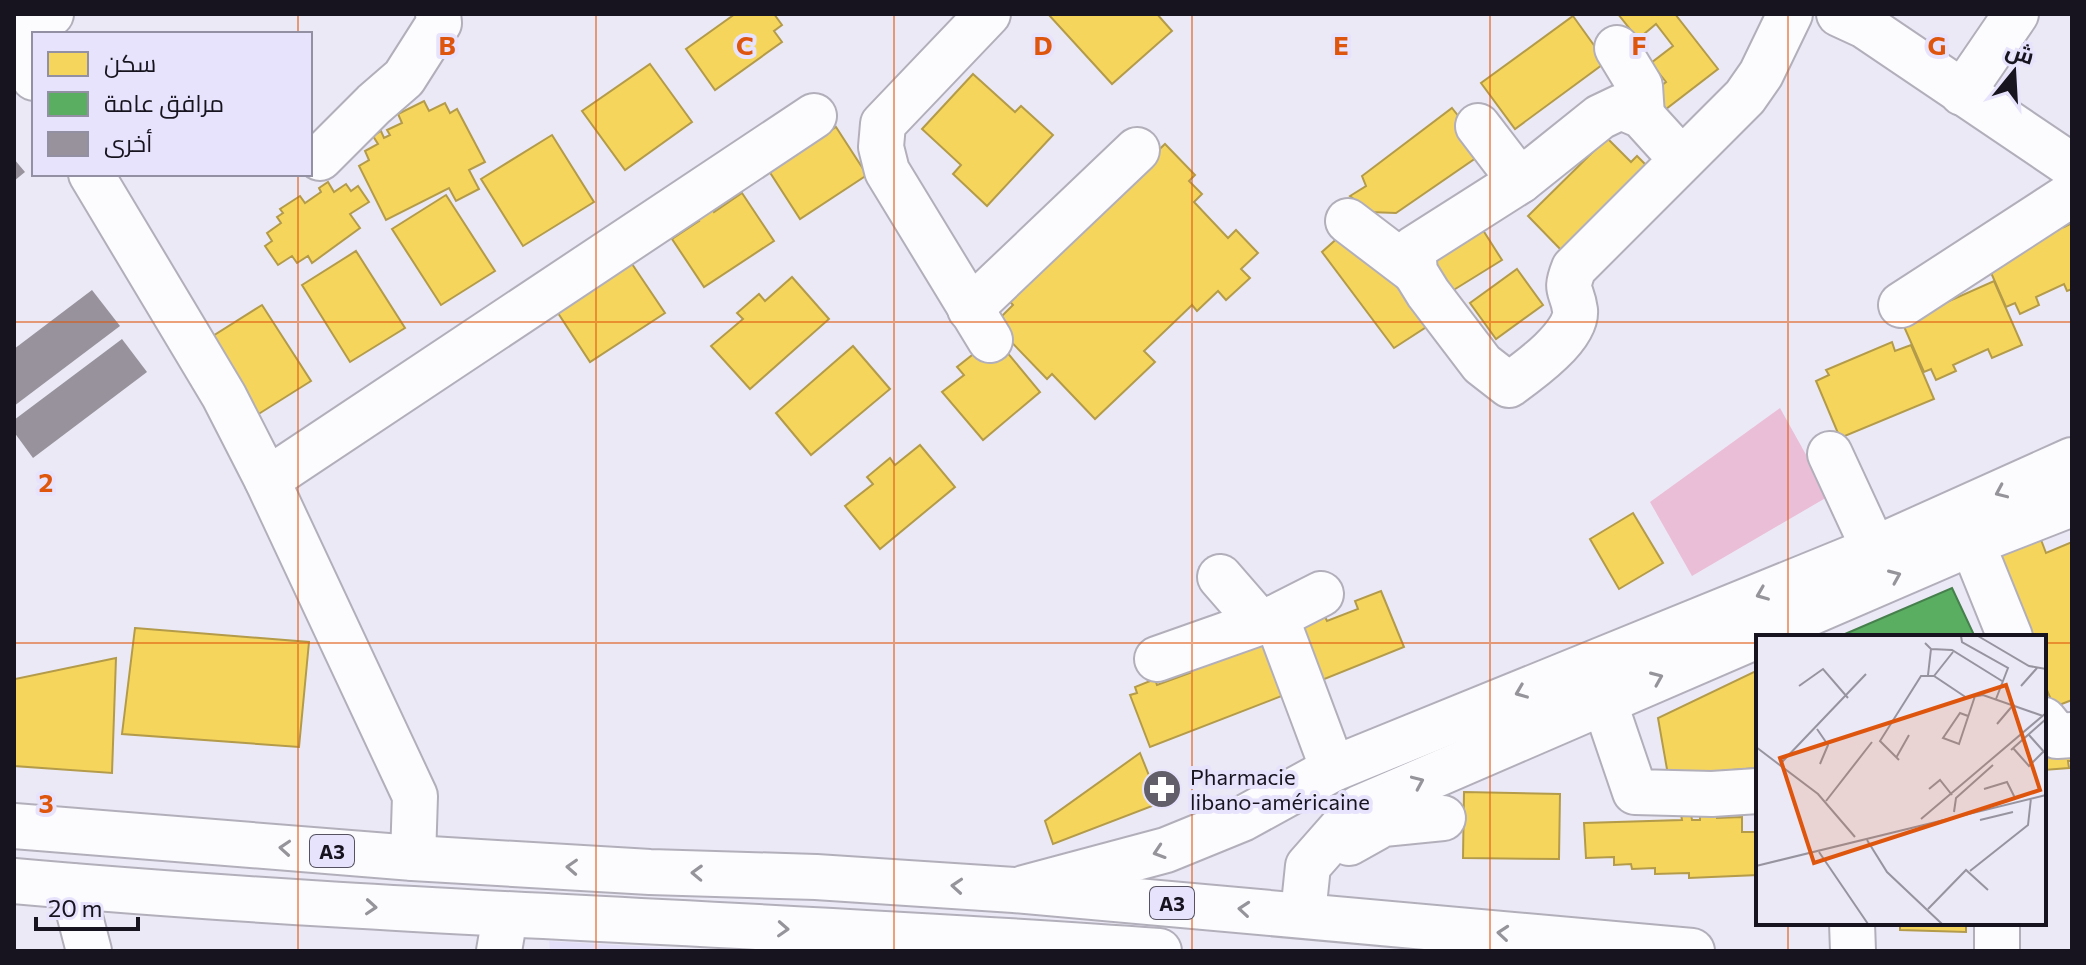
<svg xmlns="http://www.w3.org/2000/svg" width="2086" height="965" font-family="Commissioner,Cairo,sans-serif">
  <rect width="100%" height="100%" fill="#ece9f6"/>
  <polygon fill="#e4dff9" points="549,941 719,951 550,951"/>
  <polygon fill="#eabed7" points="1780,408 1829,496 1692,576 1650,502"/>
  <g fill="#f6d55c" stroke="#b39b4a" stroke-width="2">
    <polygon points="735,14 774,14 782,25 774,31 782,42 715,90 686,49"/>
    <polygon points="1048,14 1157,14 1172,31 1112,84"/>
    <polygon points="1618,14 1675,14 1718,69 1666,109 1653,92 1666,82 1651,63 1673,46 1656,24 1638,39"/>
    <polygon points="1573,16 1606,62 1515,129 1481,83"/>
    <polygon points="650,64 692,122 625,170 582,111"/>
    <polygon points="973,74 1015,112 1021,106 1053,135 987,206 953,174 961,165 922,129"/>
    <polygon points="424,101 429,111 445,103 450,113 457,109 485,162 469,170 479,189 456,201 449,188 386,220 359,166 369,160 365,151 378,144 373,136 381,131 384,138 390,135 387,130 402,123 398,114"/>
    <polygon points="1452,108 1486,151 1396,213 1369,212 1350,196 1366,186 1362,176"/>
    <polygon points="836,127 867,175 800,219 769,171"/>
    <polygon points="552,135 594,202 523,246 481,179"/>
    <polygon points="1607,138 1631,162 1637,156 1650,169 1564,253 1528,216"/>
    <polygon points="1165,144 1195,175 1189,181 1202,194 1194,202 1228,238 1236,230 1258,253 1241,269 1250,278 1226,300 1218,291 1197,311 1192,305 1144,351 1155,362 1095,419 1052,374 1047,379 994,324 1013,305 1004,295"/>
    <polygon points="328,182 334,192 346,184 351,191 358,186 369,202 350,214 360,228 312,263 308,256 297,263 292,256 278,265 265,246 272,241 267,233 281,223 277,217 283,213 280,209 300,196 305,203 321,192 319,188"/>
    <polygon points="742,193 774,241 704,287 672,239 699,221 693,212 708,202 714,212"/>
    <polygon points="446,195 495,271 441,305 392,229"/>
    <polygon points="2062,222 2064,227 2072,223 2072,289 2067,291 2064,284 2036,297 2039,305 2020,314 2015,303 2006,307 1985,259"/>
    <polygon points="1481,227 1502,260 1452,291 1431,258"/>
    <polygon points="1342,234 1437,320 1394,348 1322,252"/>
    <polygon points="356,251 405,328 350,362 302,285"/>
    <polygon points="630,261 665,313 590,362 556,310"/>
    <polygon points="1517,269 1543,305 1496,339 1470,303"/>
    <polygon points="792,277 829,319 750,389 711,346 743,319 737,313 759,294 765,301"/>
    <polygon points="1994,281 2022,345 1992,358 1988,349 1953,365 1956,371 1936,380 1931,369 1924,372 1902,322"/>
    <polygon points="262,305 311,381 257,415 208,339"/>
    <polygon points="1892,342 1895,351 1911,345 1934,399 1840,438 1816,381 1829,375 1826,370"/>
    <polygon points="1001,345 1040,392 983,440 942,392 964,375 957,367 976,352 982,360"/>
    <polygon points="853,346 890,389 811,455 776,413"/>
    <polygon points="920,445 955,487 880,549 845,506 873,484 867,477 890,458 895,465"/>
    <polygon points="1633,513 1663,563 1619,589 1590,539"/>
    <polygon points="2040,537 2046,553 2072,542 2072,700 2054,707 2044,683 2044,637 2025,637 1992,556"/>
    <polygon points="1381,591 1404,647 1317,682 1296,631 1304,628 1302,621 1323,612 1327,621 1358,609 1355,601"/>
    <polygon points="135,628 309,642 299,747 122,734"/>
    <polygon points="1271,640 1292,692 1150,747 1130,695 1137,693 1135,687 1155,679 1157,685 1190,673 1188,667 1205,660 1207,665"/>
    <polygon points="116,658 112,773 14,766 15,679"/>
    <polygon points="1758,670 1758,768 1668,775 1658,718"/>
    <polygon points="2072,744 2072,761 2068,761 2069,768 2044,770 2044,747"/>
    <polygon points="1140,753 1160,803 1053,844 1045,821"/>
    <polygon points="1464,792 1560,794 1559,859 1463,858"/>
    <polygon points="1700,813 1717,813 1717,818 1742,817 1742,832 1758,832 1758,875 1689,878 1689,873 1655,874 1655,868 1632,869 1631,864 1614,865 1614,857 1586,858 1584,823 1682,820 1681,814 1691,814 1692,820 1700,820"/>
    <polygon points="1900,923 1966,923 1966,932 1900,930"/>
  </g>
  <polygon fill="#5aae61" stroke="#46804d" stroke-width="2" points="1952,588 1975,637 1838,637"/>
  <g fill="#97929c">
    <polygon points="14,159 25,172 14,181"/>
    <polygon points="92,290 120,326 14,406 14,349"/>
    <polygon points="122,339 147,372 33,458 14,432 14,420"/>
  </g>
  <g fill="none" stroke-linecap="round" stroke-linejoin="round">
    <defs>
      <g id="minor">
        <polyline points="988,14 883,124 881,147 887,171 990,340"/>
        <polyline points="1839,14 1865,26 2072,166"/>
        <polyline points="14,36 51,14"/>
        <polyline points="14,45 34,78"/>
        <polyline points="1617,48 1640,86 1642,116"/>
        <polyline points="1962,93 2016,14"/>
        <polyline points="1478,126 1520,181"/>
        <polyline points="320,158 374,104 404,78 439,23 438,14"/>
        <path d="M1682,160L1642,116L1621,107L1600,117L1520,181L1413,249L1415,272L1428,293L1482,364L1509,385C1527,372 1578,336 1575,310C1572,288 1564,293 1574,268L1745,97L1761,74L1790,14"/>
        <polyline points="91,174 224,396 267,480 415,796 413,858"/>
        <polyline points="1348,221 1415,272"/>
        <polyline points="1901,305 2072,194"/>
        <polyline points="970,309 1137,150"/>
        <polyline points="1830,454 1874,549"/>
        <polyline points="267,480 814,116"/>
        <polyline points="1972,543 2010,637"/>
        <polyline points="1220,577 1260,623"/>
        <polyline points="1276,617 1321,594"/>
        <polyline points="1157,659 1276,617 1333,769"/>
        <polyline points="1604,701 1635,792 1712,794 1758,791"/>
        <polyline points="2044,720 2057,736 2072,735"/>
        <polyline points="1349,843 1383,824 1443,818"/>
        <polyline points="72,886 89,951"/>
        <polyline points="1024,888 1166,850 1242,819 1333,769 1874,549 2072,460"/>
        <polyline points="1303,914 1308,866 1359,808 1972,543 2072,504"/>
        <polyline points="1852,923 1853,951"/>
        <polyline points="1997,923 1997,951"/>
        <polyline points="499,951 505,916"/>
      </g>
      <g id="highway">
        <polyline points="14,826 413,858 650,872 816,877 1014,890 1692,951"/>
        <path d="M14,881C395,915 777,923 1159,951"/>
      </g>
    </defs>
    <use href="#minor" stroke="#b2afbb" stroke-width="48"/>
    <use href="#highway" stroke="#b2afbb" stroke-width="48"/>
    <use href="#minor" stroke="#fcfcfe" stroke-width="44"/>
    <use href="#highway" stroke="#fcfcfe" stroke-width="44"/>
  </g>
  <defs><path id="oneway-chevron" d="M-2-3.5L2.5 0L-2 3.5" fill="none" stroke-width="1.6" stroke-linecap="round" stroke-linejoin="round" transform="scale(2)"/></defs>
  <g stroke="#95949a">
    <use href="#oneway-chevron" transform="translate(2001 492) rotate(156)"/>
    <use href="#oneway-chevron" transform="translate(1895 576) rotate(-23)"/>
    <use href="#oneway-chevron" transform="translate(1762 594) rotate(158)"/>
    <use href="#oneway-chevron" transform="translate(1657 678) rotate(-23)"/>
    <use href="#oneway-chevron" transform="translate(1521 692) rotate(158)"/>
    <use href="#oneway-chevron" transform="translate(1418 782) rotate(-24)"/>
    <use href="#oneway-chevron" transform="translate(285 848) rotate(-176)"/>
    <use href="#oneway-chevron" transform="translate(1159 852) rotate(162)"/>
    <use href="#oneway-chevron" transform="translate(572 867) rotate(-177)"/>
    <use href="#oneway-chevron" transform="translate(697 873) rotate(-178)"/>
    <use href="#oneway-chevron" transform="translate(957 886) rotate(-176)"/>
    <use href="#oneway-chevron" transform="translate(371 907) rotate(4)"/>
    <use href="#oneway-chevron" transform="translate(1244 909) rotate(-175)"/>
    <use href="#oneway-chevron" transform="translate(783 929) rotate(3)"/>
    <use href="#oneway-chevron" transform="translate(1503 933) rotate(-175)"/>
  </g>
  <path fill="none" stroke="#de560d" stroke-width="2" stroke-opacity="0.55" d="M298,14V34M596,14V951M894,14V951M1192,14V951M1490,14V951M1788,14V637M298,174V951M14,322H2072M14,643H1758M2044,643H2072M1788,923V951"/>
  <defs>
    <symbol id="pharmacy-disc" viewBox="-11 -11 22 22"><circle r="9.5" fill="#625f6a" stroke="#e8e3fc"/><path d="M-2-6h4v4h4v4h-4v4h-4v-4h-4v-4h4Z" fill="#fff"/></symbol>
  </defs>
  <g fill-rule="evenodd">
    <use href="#pharmacy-disc" x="1140" y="767" width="44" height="44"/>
  </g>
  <g text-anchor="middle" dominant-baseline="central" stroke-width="8" stroke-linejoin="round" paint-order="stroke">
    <g fill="#e8e3fc" stroke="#565261" stroke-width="2">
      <rect x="310" y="835" width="44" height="32" rx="6"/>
      <rect x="1150" y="887" width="44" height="32" rx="6"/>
    </g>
    <g font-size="20" font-weight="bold" fill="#17141f">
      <text x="332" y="851">A3</text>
      <text x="1172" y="903">A3</text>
    </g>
    <g font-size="22" fill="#17141f" stroke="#e8e3fc" text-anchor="start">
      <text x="1190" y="776">Pharmacie<tspan x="1190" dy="25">libano-américaine</tspan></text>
    </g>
  </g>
  <g transform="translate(1756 635)">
    <rect width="290" height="290" fill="#ece9f6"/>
    <path fill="none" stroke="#9794a0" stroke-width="2" d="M205,1L206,7L252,33L240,64M222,1L273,31L290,34M169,8L175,14L196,15L246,46M172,40L175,14M178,41L197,17M43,51L67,34L92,63M265,51L281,33M212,81L204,78L187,103L203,109L219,61M241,89L258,69M61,94L72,110L64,129M273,100L289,118M0,112L62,159L99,202M257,113L273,131L287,117M255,115L290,84M140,123L153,100M143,125L124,106L165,41H178L211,63L227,60L287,81M26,127L110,39M173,154L184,145L196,160M228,154L251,147L259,163M70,166L116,107M198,177L200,163L237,130M165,184L290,78M224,185L257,177M111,205L131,237L186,289M63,217L112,289M0,231L290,160M214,236L272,190L275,163M172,274L210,235L232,255"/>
    <path fill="#de560d" fill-opacity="0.15" stroke="#de560d" stroke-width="4" d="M250,50L284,155L58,228L24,123Z"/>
    <rect width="290" height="290" fill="none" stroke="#17141f" stroke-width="4"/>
  </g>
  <g font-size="26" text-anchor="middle" font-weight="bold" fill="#de560d" stroke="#e8e3fc" stroke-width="8" stroke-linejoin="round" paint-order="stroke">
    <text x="447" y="55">B</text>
    <text x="745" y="55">C</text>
    <text x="1043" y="55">D</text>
    <text x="1341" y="55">E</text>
    <text x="1639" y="55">F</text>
    <text x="1937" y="55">G</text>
    <text x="46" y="492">2</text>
    <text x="46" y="813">3</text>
  </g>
  <rect width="2086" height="965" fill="none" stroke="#17141f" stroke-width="32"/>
  <rect x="32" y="32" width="280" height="144" fill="#e8e3fc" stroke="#9490a4" stroke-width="2"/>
  <rect x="48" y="52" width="40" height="24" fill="#f6d55c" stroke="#9490a4" stroke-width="2"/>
  <text x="104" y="72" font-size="24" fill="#17141f">سكن</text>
  <rect x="48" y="92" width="40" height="24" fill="#5aae61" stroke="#9490a4" stroke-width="2"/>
  <text x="104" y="112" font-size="24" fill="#17141f">مرافق عامة</text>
  <rect x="48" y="132" width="40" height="24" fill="#97929c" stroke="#9490a4" stroke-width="2"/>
  <text x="104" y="152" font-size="24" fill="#17141f">أخرى</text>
  <g transform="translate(2014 72) rotate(18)" stroke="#e8e3fc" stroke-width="6" paint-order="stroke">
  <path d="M0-6L14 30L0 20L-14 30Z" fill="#17141f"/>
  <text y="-12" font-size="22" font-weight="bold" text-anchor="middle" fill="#17141f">ش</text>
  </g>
  <path d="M36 917v12h102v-12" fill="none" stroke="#17141f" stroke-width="4"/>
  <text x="48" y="917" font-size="24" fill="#17141f" stroke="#e8e3fc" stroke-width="6" paint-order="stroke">20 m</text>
</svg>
